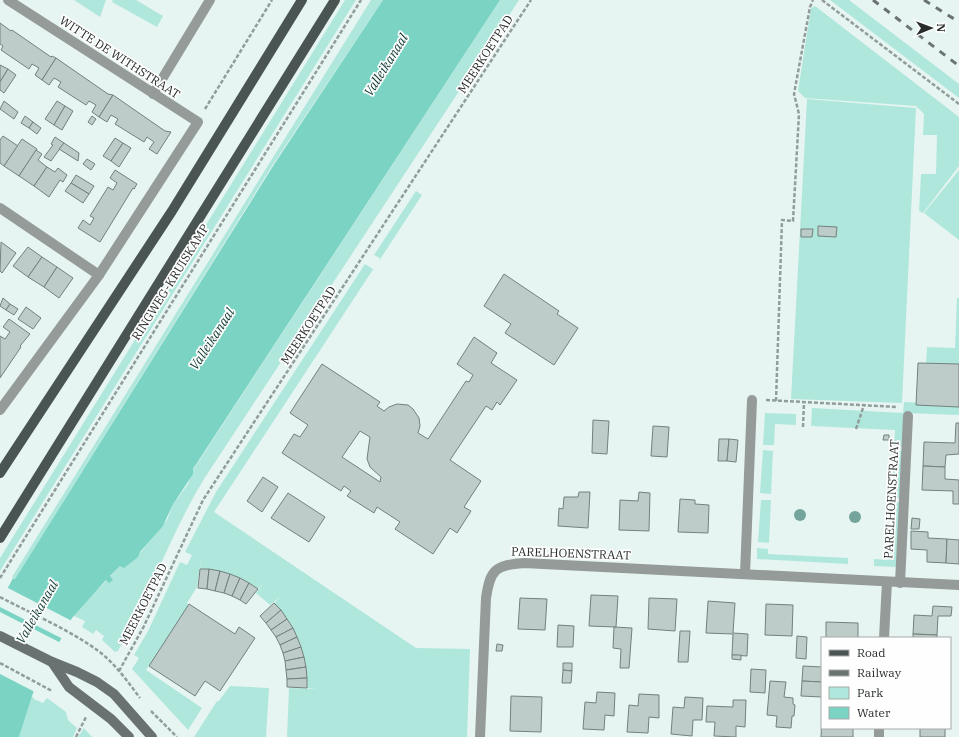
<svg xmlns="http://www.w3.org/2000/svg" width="959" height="737" font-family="'IBM Plex Serif',serif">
  <rect width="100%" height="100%" fill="#e6f5f2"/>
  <g fill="#b0e7dc">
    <polygon points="74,0 106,0 100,17"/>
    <polygon points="113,0 136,0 163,16 157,27 112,2"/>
    <polygon points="345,0 356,0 0,571 0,558"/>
    <polygon points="371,0 383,0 274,163 15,579 12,577"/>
    <path d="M500,0H519L204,479C171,533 150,595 118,651L115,652L102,640L104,636L96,630L93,634L82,627L85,621L74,616L76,612L107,580H113L110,577L120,566L141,552L159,530L167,520L172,506L188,484L193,470Z"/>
    <polygon points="830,0 849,0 959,84 959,98"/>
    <polygon points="815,6 959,117 959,166 923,213 919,211 921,174 936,174 937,135 923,135 924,114 916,106 805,98 798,91 811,8"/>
    <polygon points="807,99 916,108 902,403 791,399"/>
    <polygon points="959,170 959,240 924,213"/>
    <polygon points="416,191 422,195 379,261 380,258 374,255"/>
    <path d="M365,264L373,269L374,268L214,512L416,648L470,649L467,737H287L289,688L317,689L307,688C308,655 295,627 274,603L281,596L270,605L256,593L264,582L258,589L230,574L200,569L201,559L197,587L187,603L189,605L146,670L202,708L188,730L132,669L139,658L134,655L148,631L180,562L187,565L192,555L185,552L216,492Z"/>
    <polygon points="957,298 959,298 959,415 904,413 902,446 894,446 895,430 811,426 812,408 903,413 904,402 924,403 927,347 955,348"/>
    <polygon points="765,413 796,414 796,425 775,424 774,445 763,445"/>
    <polygon points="763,450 773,451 771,494 760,493"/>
    <polygon points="894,450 902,451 900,498 892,498"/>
    <polygon points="761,500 771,500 769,543 758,542"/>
    <polygon points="892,502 900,502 896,567 874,566 874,559 889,560"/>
    <polygon points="757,548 768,549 768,554 848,558 848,564 757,559"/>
    <polygon points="230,686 269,688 266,737 194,737 217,701 218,702"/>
    <polygon points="32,696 34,699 43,703 47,698 66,712 68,720 77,728 73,737 19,737"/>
    <polygon points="84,728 92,737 78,737"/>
  </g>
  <polygon fill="#7ad3c3" points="383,0 500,0 193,469 193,474 172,506 163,526 140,552 138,557 124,568 120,566 110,576 113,580 109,583 106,580 72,618 34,690 19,737 0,737 0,603 13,578 15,579 275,163"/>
  <g fill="#e6f5f2">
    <polygon points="6,587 72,621 63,639 0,607 0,598"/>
    <polygon points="0,612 61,643 35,692 0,674"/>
  </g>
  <g fill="#beccc9" stroke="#73817e" fill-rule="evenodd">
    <polygon points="0,23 11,31 12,30 51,57 52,56 56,58 42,80 35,75 39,68 32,64 29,69 1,50 3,46 0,44"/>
    <polygon points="56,58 108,94 113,95 99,117 92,112 96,105 89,101 86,105 58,87 61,82 54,78 49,85 42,80"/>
    <polygon points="0,65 8,69 0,82"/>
    <polygon points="8,69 16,75 4,93 0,90 0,82"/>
    <polygon points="113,95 165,131 171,132 157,154 149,149 154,142 147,137 144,142 115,124 118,119 111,115 107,122 99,117"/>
    <polygon points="4,101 18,112 14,119 0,109"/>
    <polygon points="57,101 65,106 54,125 45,119"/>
    <polygon points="65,106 73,111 62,130 54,125"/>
    <polygon points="25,116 33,122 29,128 21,123"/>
    <polygon points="92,116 96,119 92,125 88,122"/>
    <polygon points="33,122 41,128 37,134 29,128"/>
    <polygon points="3,136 18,146 4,166 0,163 0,140"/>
    <polygon points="55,137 64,143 51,161 44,157 53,145 51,144"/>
    <polygon points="115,138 123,143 111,161 103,156"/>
    <polygon points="22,139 37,149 19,176 4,166"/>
    <polygon points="64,143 79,153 78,161 59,149"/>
    <polygon points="123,143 131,148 119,167 111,161"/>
    <polygon points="36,150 42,154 38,160 47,167 34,186 19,176"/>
    <polygon points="87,159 95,164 91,170 83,164"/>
    <polygon points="47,167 55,172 58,168 67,175 63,182 60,180 49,197 34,186"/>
    <polygon points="115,170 137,184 134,189 133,188 100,242 78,228 83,220 90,225 94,218 90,216 108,187 113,190 117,183 110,178"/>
    <polygon points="76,175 94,186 89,194 71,183"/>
    <polygon points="71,183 89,194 83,203 65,191"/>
    <polygon points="818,226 837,227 836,237 818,236"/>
    <polygon points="801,229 813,229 812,237 801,237"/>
    <polygon points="1,242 16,253 2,273 0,271"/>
    <polygon points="28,247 42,257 28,277 13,266"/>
    <polygon points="42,257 57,267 44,287 28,277"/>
    <polygon points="57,267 73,278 59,298 44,287"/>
    <polygon points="504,274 559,311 557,314 578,328 554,365 505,333 511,324 484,306"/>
    <polygon points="3,298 10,304 6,310 0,306"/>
    <polygon points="10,304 18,309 14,315 6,310"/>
    <polygon points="26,307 41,318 33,329 18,319"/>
    <polygon points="9,319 30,334 20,346 21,347 0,378 0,336 5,339 10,332 3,327"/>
    <path d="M474,337L497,353L491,363L517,380L500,405L497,402L492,410L486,406L450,460L481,481L464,507L471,511L457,533L450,528L433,554L395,529L400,522L377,507L374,513L347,496L351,491L344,486L341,491L282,453L294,434L300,437L308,425L290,413L322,364L380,402L377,406L384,411L389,407L397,404L408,405L413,409L419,418L420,426L418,433L428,439L466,381L469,382L473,375L457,364ZM360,431L370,437L367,459L370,467L381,477L380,482L342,457Z"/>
    <polygon points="918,363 959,364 959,407 916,405"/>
    <polygon points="593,420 609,421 607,454 592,453"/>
    <polygon points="956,423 959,423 959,454 946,455 945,467 923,466 924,442 955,443"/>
    <polygon points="653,426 669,427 667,457 651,456"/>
    <polygon points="884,435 889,435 889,440 883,440"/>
    <polygon points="719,439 729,439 727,461 718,461"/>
    <polygon points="729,439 738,440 736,462 727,461"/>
    <polygon points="923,466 945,467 945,479 959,480 959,504 953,504 953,491 922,490"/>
    <polygon points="263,477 278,487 262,512 247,501"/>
    <polygon points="579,492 590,492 588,528 558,526 559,508 563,509 564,497 578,497"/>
    <polygon points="639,492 650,493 649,531 619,530 620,500 638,501"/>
    <polygon points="288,493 325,517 309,542 271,518"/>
    <polygon points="680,499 695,500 695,504 709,505 708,533 678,532"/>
    <polygon points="912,518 920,519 919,529 911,529"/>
    <polygon points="911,531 928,532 928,538 947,539 946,563 927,562 927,550 911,549"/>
    <polygon points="947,539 959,540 959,564 946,563"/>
    <polygon points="200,569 209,569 207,589 198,588"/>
    <polygon points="209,569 220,571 215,591 207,589"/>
    <polygon points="220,571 230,574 224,593 215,591"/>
    <polygon points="230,574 240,578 232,596 224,593"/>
    <polygon points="240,578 249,583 240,600 232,596"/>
    <polygon points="249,583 258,589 246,604 240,600"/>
    <polygon points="591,595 618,596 616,627 589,626"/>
    <polygon points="520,598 547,599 545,630 518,629"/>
    <polygon points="649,598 677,599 675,631 648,629"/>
    <polygon points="708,601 735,603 733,633 748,634 747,656 732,655 733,634 706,633"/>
    <polygon points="274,603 281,610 266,623 260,616"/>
    <polygon points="189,604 235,634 239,627 255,638 220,691 205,681 195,696 149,666"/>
    <polygon points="766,604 793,605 792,636 765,635"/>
    <polygon points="933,606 952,607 951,616 938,616 937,635 913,634 914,615 932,616"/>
    <polygon points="281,610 287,619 271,630 266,623"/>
    <polygon points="287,619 293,628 276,637 271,630"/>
    <polygon points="826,622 858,623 858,638 826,638"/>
    <polygon points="558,625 574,626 573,647 557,647"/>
    <polygon points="614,627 632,628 629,668 620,668 621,649 613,648"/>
    <polygon points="293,628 297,637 280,645 276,637"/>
    <polygon points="680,631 690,631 688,662 678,662"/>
    <polygon points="913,634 937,635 937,638 913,638"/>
    <polygon points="797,636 807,637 806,659 796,658"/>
    <polygon points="297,637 301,647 283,653 280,645"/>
    <polygon points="497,644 503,645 502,651 496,651"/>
    <polygon points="301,647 304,657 285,661 283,653"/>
    <polygon points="732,655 741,655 741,660 732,659"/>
    <polygon points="304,657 306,667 286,670 285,661"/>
    <polygon points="563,663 572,663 572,671 563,670"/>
    <polygon points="803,666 822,667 822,682 802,681"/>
    <polygon points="306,667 307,678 287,679 286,670"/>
    <polygon points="751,669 766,670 765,693 750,692"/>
    <polygon points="563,670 572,671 571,683 562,683"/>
    <polygon points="307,678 307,688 287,687 287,679"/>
    <polygon points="770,681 786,682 784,697 793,698 793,704 795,705 794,716 792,716 791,728 776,727 777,716 767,715"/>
    <polygon points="802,681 822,682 822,697 801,696"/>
    <polygon points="597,692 615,693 614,716 605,715 604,730 583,729 585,702 596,703"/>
    <polygon points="639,694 659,695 659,718 649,717 648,733 627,732 629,705 638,706"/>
    <polygon points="511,696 542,697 541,732 510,731"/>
    <polygon points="685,697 703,698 702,720 693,720 692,736 671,734 673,707 684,708"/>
    <polygon points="733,700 746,700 745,727 736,726 736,737 714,736 715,722 706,722 707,706 733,707"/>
    <polygon points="822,716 822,728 853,728 853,737 821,737"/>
    <rect x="920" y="728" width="25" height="9"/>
  </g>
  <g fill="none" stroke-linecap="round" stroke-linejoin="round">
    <g stroke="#929c9a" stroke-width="2.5" stroke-dasharray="4 2" stroke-linecap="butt">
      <polyline points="822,0 959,104"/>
      <polyline points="205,109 272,0"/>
      <polyline points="766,400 897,407"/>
      <polyline points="776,401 782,220 793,221 799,114 794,94 810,7 813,0"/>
      <polyline points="803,427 804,402"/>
      <polyline points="856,429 864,405"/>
      <polyline points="0,578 361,0"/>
      <path d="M0,597C32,614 68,629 97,650C115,663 127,681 140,698"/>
      <polyline points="0,663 52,691"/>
      <polyline points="119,671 144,626 203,500 531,0"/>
      <polyline points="151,711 177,737"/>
      <polyline points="76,737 86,717"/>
    </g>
    <g stroke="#959b99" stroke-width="10">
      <polyline points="153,94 210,0"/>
      <polyline points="0,208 99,275"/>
      <polyline points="0,410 99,275 198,122 8,0"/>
      <polyline points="745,574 752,400"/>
      <polyline points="900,583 908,416"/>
      <polyline points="884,638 887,582"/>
      <path d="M480,737L486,598C490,570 495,565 524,563L959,585"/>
      <polyline points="879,737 879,728"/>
    </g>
    <g stroke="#697270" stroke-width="10">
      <polyline points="0,636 52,662 77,672 97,682 114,694 152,737"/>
      <polyline points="52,662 69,687 111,719 129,737"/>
    </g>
    <g stroke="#4a5553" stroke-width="10">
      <polyline points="0,473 172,211 302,0"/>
      <polyline points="0,538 335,0"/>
    </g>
    <g stroke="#6a7371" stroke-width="3" stroke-dasharray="7 7" stroke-linecap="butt">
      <polyline points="873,0 959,66"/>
      <polyline points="924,0 959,22"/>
    </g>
  </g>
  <g fill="#75a49c">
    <circle cx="800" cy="515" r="6"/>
    <circle cx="855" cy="517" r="6"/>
  </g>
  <g text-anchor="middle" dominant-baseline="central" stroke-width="3.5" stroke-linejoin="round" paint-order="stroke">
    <g font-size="12" fill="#282d2c" stroke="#fefefe">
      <text transform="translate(485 54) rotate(-57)">MEERKOETPAD</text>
      <text transform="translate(120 57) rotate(33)">WITTE DE WITHSTRAAT</text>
      <text transform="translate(170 282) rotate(-58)">RINGWEG-KRUISKAMP</text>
      <text transform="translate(308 325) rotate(-57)">MEERKOETPAD</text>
      <text transform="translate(891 499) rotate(-87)">PARELHOENSTRAAT</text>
      <text transform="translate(571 553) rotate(2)">PARELHOENSTRAAT</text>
      <text transform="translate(143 604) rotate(-63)">MEERKOETPAD</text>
    </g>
    <g font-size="13" font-style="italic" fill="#113c35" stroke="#fefefe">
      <text transform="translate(386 65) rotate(-58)">Valleikanaal</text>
      <text transform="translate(212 339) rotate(-57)">Valleikanaal</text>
      <text transform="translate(37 612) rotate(-60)">Valleikanaal</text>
    </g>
  </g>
  <rect x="821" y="637" width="130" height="92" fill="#fefefe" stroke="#a8aaaa"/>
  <rect x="829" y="650" width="20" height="6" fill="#4a5553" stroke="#a8aaaa"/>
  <text x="857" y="657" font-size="12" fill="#282d2c">Road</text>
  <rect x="829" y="670" width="20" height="6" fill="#6a7371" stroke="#a8aaaa"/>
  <text x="857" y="677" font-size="12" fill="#282d2c">Railway</text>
  <rect x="829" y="687" width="20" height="12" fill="#b0e7dc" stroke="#a8aaaa"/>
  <text x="857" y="697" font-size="12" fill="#282d2c">Park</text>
  <rect x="829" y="707" width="20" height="12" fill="#7ad3c3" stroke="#a8aaaa"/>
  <text x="857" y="717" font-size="12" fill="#282d2c">Water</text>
  <g transform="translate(931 28) rotate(89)" stroke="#fefefe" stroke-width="3" paint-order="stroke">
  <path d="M0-3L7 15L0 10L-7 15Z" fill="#282d2c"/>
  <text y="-6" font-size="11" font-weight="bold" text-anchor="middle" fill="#282d2c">N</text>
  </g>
</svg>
